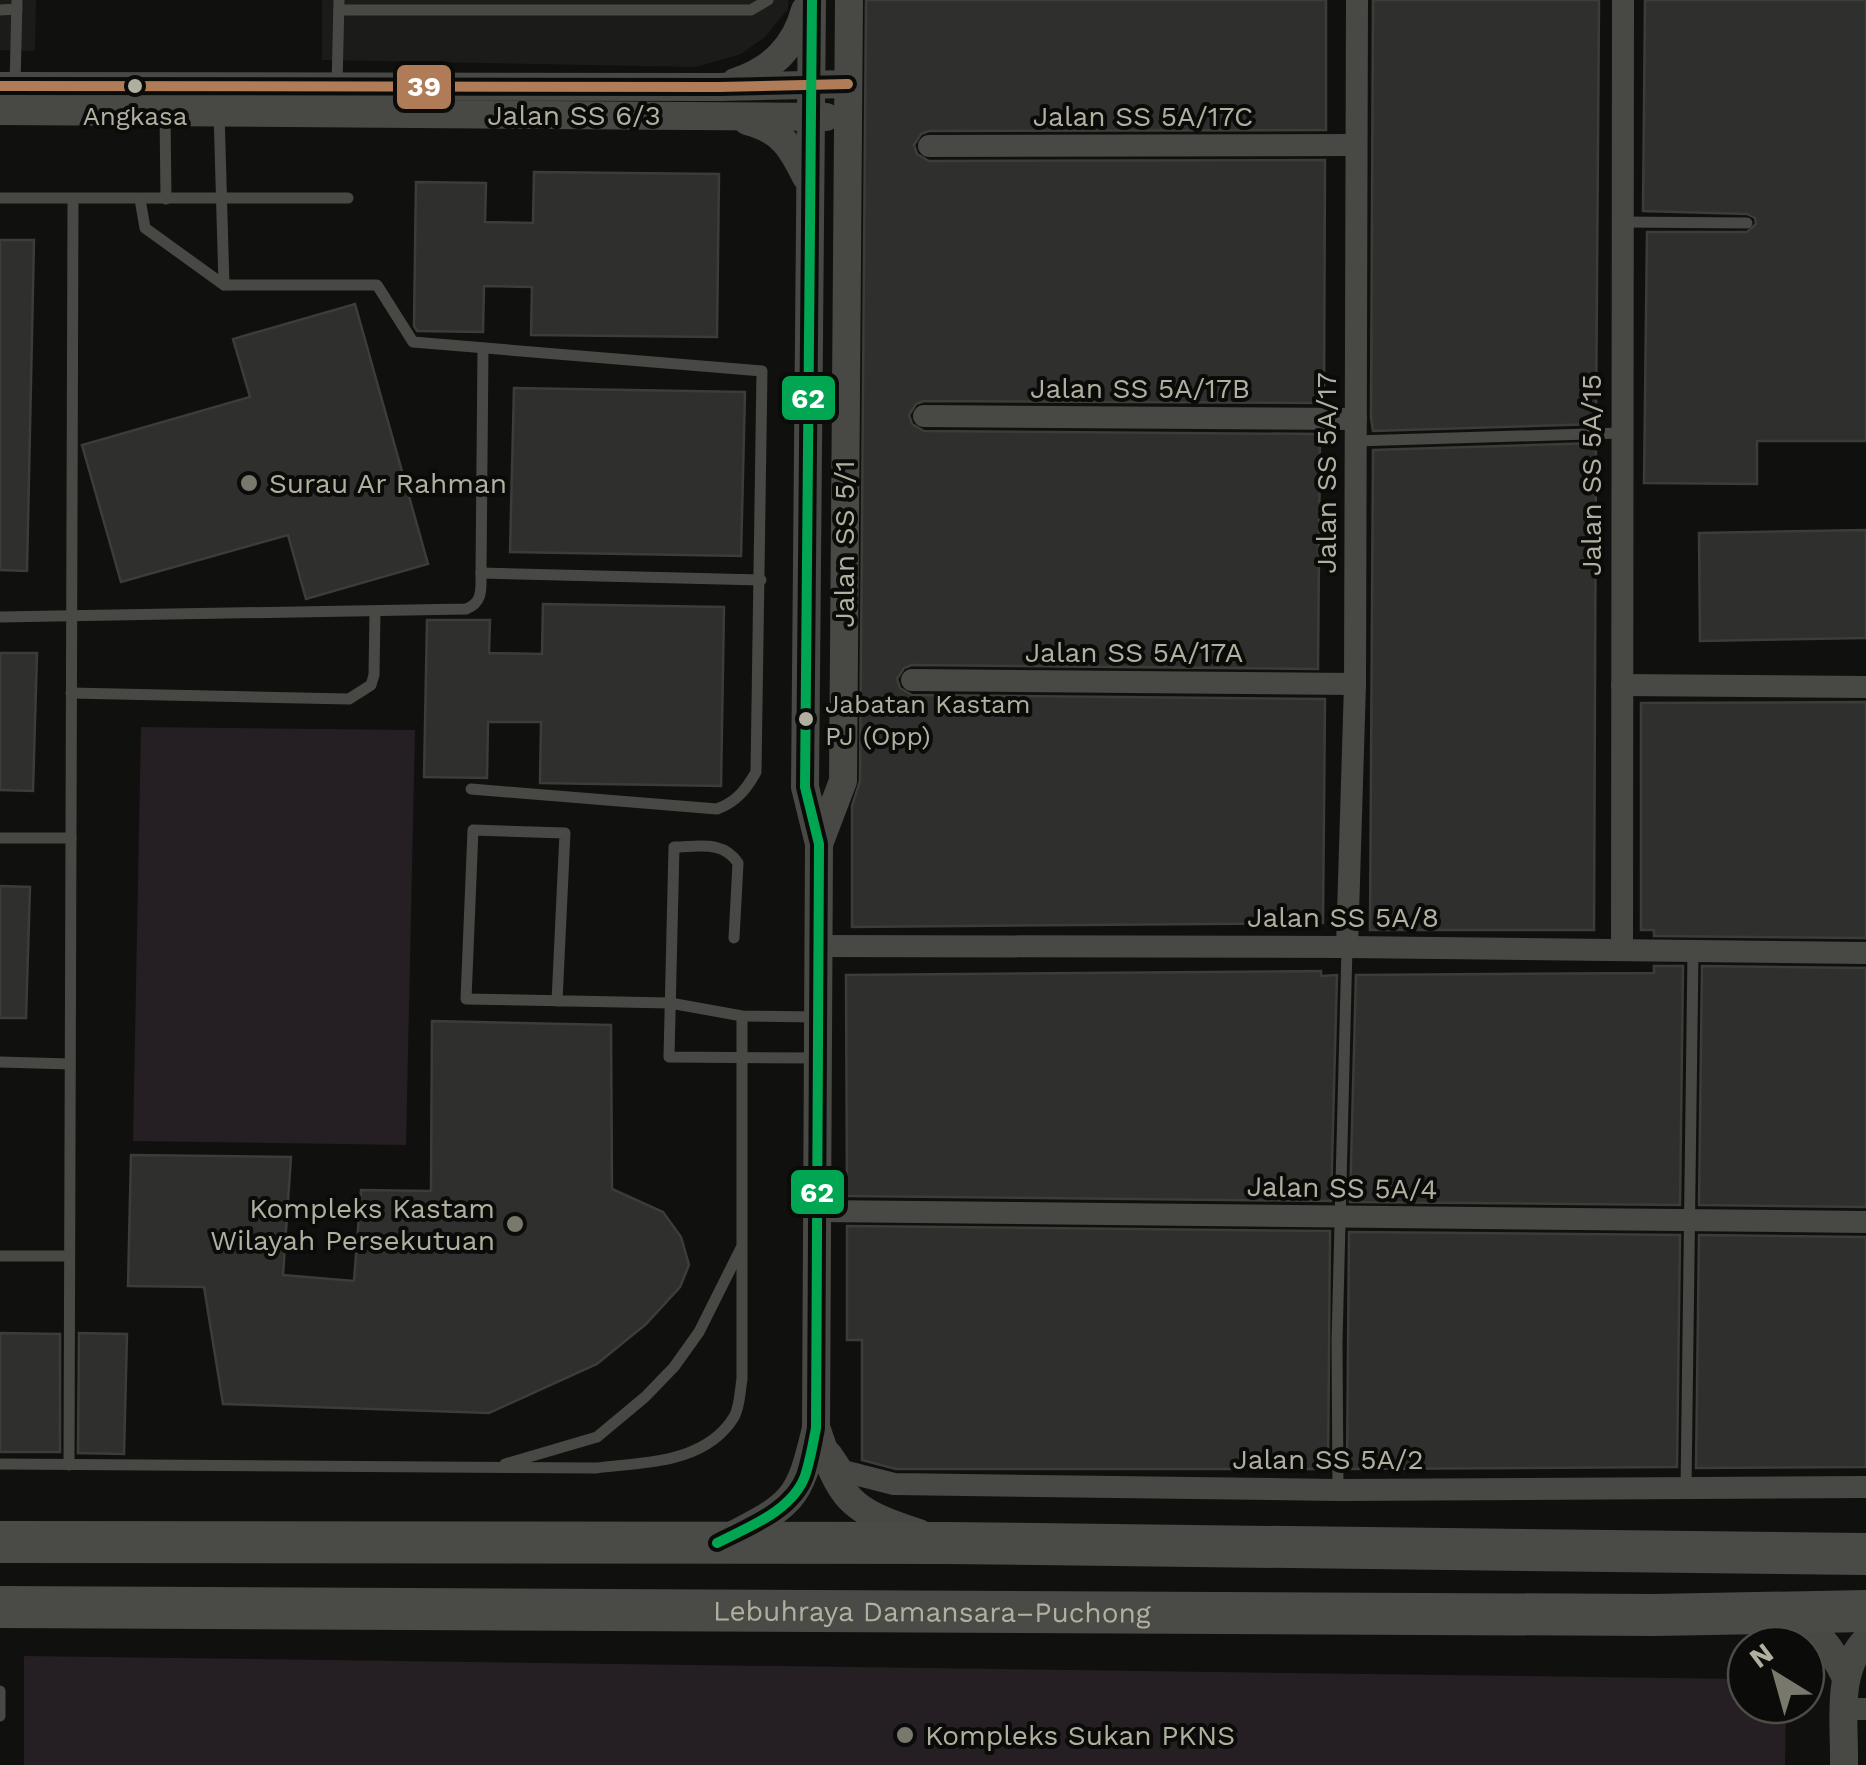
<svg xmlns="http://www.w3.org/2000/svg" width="1866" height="1765" font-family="'Work Sans',sans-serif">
  <rect width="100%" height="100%" fill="#10100f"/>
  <g fill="#1b1b19">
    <polygon points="0,0 36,0 35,51 0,50"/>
    <polygon points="322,0 788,0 788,9 765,37 741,54 696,67 322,60"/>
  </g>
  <g fill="#251e22">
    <polygon points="141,727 415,730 406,1145 133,1141"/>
    <polygon points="24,1656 1746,1679 1746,1705 1786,1705 1785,1765 24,1765"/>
  </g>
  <g fill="#2f2f2d" stroke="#3c3c38" stroke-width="2.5">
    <polygon points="866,0 1326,0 1326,130 929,131 921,134 914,145 917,154 929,161 1325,160 1324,403 924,401 916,404 909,415 912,424 924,431 1320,434 1318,669 912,665 904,668 897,679 900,688 912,695 1325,699 1323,923 852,927 852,806 860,781"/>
    <polygon points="1373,0 1599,0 1596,424 1373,431 1371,418"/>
    <polygon points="1645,0 1866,0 1866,441 1757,441 1757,484 1644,483 1647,232 1747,232 1756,224 1755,218 1747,214 1643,211"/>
    <polygon points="534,172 719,174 717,337 531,335 532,287 484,286 483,332 417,331 414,326 416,182 486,183 485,222 533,223"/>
    <polygon points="0,240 34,240 27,571 0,570"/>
    <polygon points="355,304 428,564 306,599 288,535 121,582 82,445 250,397 233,339"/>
    <polygon points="514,388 745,392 741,556 510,552"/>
    <polygon points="1596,443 1594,930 1370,930 1373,450"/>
    <polygon points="1866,530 1866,638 1700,641 1699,533"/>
    <polygon points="543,604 724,607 721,786 540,783 541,722 488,722 487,778 424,777 427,620 490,620 489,653 542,654"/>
    <polygon points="0,653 37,653 33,791 0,790"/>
    <polygon points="1866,702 1866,938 1654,936 1654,930 1641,930 1641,703"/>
    <polygon points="0,886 30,887 26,1018 0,1018"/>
    <polygon points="1654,966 1683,966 1680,1205 1350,1202 1356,975 1654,973"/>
    <polygon points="1702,966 1866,968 1866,1207 1699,1205"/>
    <polygon points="1321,971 1321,976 1337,975 1331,1201 847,1196 846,975"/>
    <polygon points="432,1021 611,1025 612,1189 663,1212 681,1237 689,1265 680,1287 646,1324 597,1364 489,1413 223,1404 204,1287 128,1286 131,1155 291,1157 283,1275 354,1281 361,1190 431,1191"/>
    <polygon points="847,1226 1330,1231 1328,1469 896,1469 862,1460 862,1340 847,1340"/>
    <polygon points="1349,1232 1680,1235 1677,1467 1347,1469"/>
    <polygon points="1699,1235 1866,1237 1866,1467 1696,1468"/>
    <polygon points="0,1333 60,1334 60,1452 0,1452"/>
    <polygon points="79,1333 127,1334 124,1454 78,1453"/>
  </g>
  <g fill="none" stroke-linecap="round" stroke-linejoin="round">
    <g stroke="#484844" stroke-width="11">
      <polyline points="0,10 17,9"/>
      <polyline points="339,10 751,10 768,0"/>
      <polyline points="15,86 17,0"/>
      <polyline points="337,86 339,0"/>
      <polyline points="219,112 224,285"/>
      <polyline points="165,113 166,199"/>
      <polyline points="0,198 348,198"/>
      <path d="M140,199L145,228L224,285H377L413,342L762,371L756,772C746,790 736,802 717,809L471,789"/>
      <polyline points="1621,222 1747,223"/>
      <polyline points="1355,441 1620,433"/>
      <polyline points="481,573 761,580"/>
      <path d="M0,617L466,609C483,603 481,589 481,573L483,348"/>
      <polyline points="71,693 349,699 371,685 374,675 375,611"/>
      <polyline points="0,838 71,838"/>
      <path d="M734,938L738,863C723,840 698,847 674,847L669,1057L817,1058"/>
      <polyline points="557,1001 565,833 473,830 466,999 670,1003 742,1016 817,1017"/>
      <polyline points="0,1062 70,1064"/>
      <polyline points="0,1256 69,1256"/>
      <path d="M0,1464L596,1468C644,1462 705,1464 734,1417C740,1407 740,1390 742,1379V1016"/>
      <polyline points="505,1464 597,1437 645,1397 674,1367 699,1332 741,1248"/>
      <polyline points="69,1465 73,200"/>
      <polyline points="1686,1489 1693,952"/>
      <polyline points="1338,1490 1337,1342 1347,947"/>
      <polyline points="0,1691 0,1716"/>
    </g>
    <g stroke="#484844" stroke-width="22">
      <polyline points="929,146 1356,145"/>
      <polyline points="924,416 1356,419"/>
      <polyline points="912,680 1355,684"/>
      <polyline points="1622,685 1866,687"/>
      <polyline points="819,946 1347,947 1866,953"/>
      <polyline points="1347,947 1355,684 1357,0"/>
      <polyline points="1622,950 1623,0"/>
      <polyline points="817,1211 1866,1222"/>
      <polyline points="831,1453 843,1471 894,1484 1338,1490 1866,1487"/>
      <polyline points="1845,1709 1866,1709"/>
    </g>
    <g stroke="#484844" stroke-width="28">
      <path d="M735,82C772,70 795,47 805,10"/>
      <polyline points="0,86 719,87 848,84"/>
      <polyline points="0,111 826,117"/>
      <path d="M747,121C781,129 792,148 806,177"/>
      <polyline points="819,844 843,781 849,0"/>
      <path d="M817,1430C841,1500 848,1510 919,1533"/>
      <path d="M727,1538C793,1504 799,1501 816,1428L819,844L805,787L812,0"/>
      <path d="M1787,1612C1819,1632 1829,1644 1845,1676"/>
      <path d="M1844,1765C1845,1723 1835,1672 1866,1640"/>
    </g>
    <g stroke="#4a4a46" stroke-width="42">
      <polyline points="0,1542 947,1543 1866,1554"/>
      <path id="s1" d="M0,1607L1654,1615L1866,1611"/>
    </g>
    <defs>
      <polyline id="bus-1" points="0,86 719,87 848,84"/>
      <path id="bus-2" d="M717,1543C748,1527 792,1511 805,1476C810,1461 813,1444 816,1428L819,844L805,787L812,0"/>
    </defs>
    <use href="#bus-1" stroke="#0b0b0a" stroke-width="18"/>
    <use href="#bus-2" stroke="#0b0b0a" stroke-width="18"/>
    <use href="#bus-1" stroke="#b07c57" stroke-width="10"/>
    <use href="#bus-2" stroke="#00a651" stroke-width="10"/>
  </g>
  <g fill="#b1b0a0" stroke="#0b0b0a" stroke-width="4">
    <circle cx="135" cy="86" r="9"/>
    <circle cx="806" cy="719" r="9"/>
  </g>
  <g fill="#79786d" stroke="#0b0b0a" stroke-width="4">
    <circle cx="249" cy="483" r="10"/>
    <circle cx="515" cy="1224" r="10"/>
    <circle cx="905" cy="1735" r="10"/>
  </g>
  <g text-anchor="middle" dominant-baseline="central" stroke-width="8" stroke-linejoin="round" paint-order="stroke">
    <g font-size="26" fill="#b1b0a0" stroke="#0b0b0a">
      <text x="135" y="116">Angkasa</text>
      <text x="825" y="704" text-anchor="start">Jabatan Kastam<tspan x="825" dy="32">PJ (Opp)</tspan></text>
    </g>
    <g font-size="28" fill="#b1b0a0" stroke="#0b0b0a">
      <text x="574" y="115">Jalan SS 6/3</text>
      <text x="1143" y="116">Jalan SS 5A/17C</text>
      <text x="1140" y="388">Jalan SS 5A/17B</text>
      <text transform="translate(1326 473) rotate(-90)">Jalan SS 5A/17</text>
      <text transform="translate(1591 475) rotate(-90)">Jalan SS 5A/15</text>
      <text transform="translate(844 544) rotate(-90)">Jalan SS 5/1</text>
      <text x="1134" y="652">Jalan SS 5A/17A</text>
      <text x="1343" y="917">Jalan SS 5A/8</text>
      <text transform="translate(1342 1188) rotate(1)">Jalan SS 5A/4</text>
      <text x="1328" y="1459">Jalan SS 5A/2</text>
      <text stroke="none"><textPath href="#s1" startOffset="932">Lebuhraya Damansara–Puchong</textPath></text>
    </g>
    <g font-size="28" fill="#b1b0a0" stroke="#0b0b0a" text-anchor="start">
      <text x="269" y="483">Surau Ar Rahman</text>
      <text x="495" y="1208" text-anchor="end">Kompleks Kastam<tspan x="495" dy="32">Wilayah Persekutuan</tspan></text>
      <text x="925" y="1735">Kompleks Sukan PKNS</text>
    </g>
  </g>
  <g stroke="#0b0b0a" stroke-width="4">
    <rect x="395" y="63" width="58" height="48" rx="10" fill="#b07c57"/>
    <rect x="780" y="374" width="57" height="48" rx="10" fill="#00a651"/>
    <rect x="789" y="1168" width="57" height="48" rx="10" fill="#00a651"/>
  </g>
  <g font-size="28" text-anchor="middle" font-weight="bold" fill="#fff">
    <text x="424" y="96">39</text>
    <text x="808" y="408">62</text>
    <text x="817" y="1202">62</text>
  </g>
  <g transform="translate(1776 1675) rotate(323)"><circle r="48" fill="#0b0b0a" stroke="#4d4d46" stroke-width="2.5"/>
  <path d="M0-8L18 38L0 25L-18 38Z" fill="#79786d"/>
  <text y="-15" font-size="28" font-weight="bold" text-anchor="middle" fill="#b1b0a0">N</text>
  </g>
</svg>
